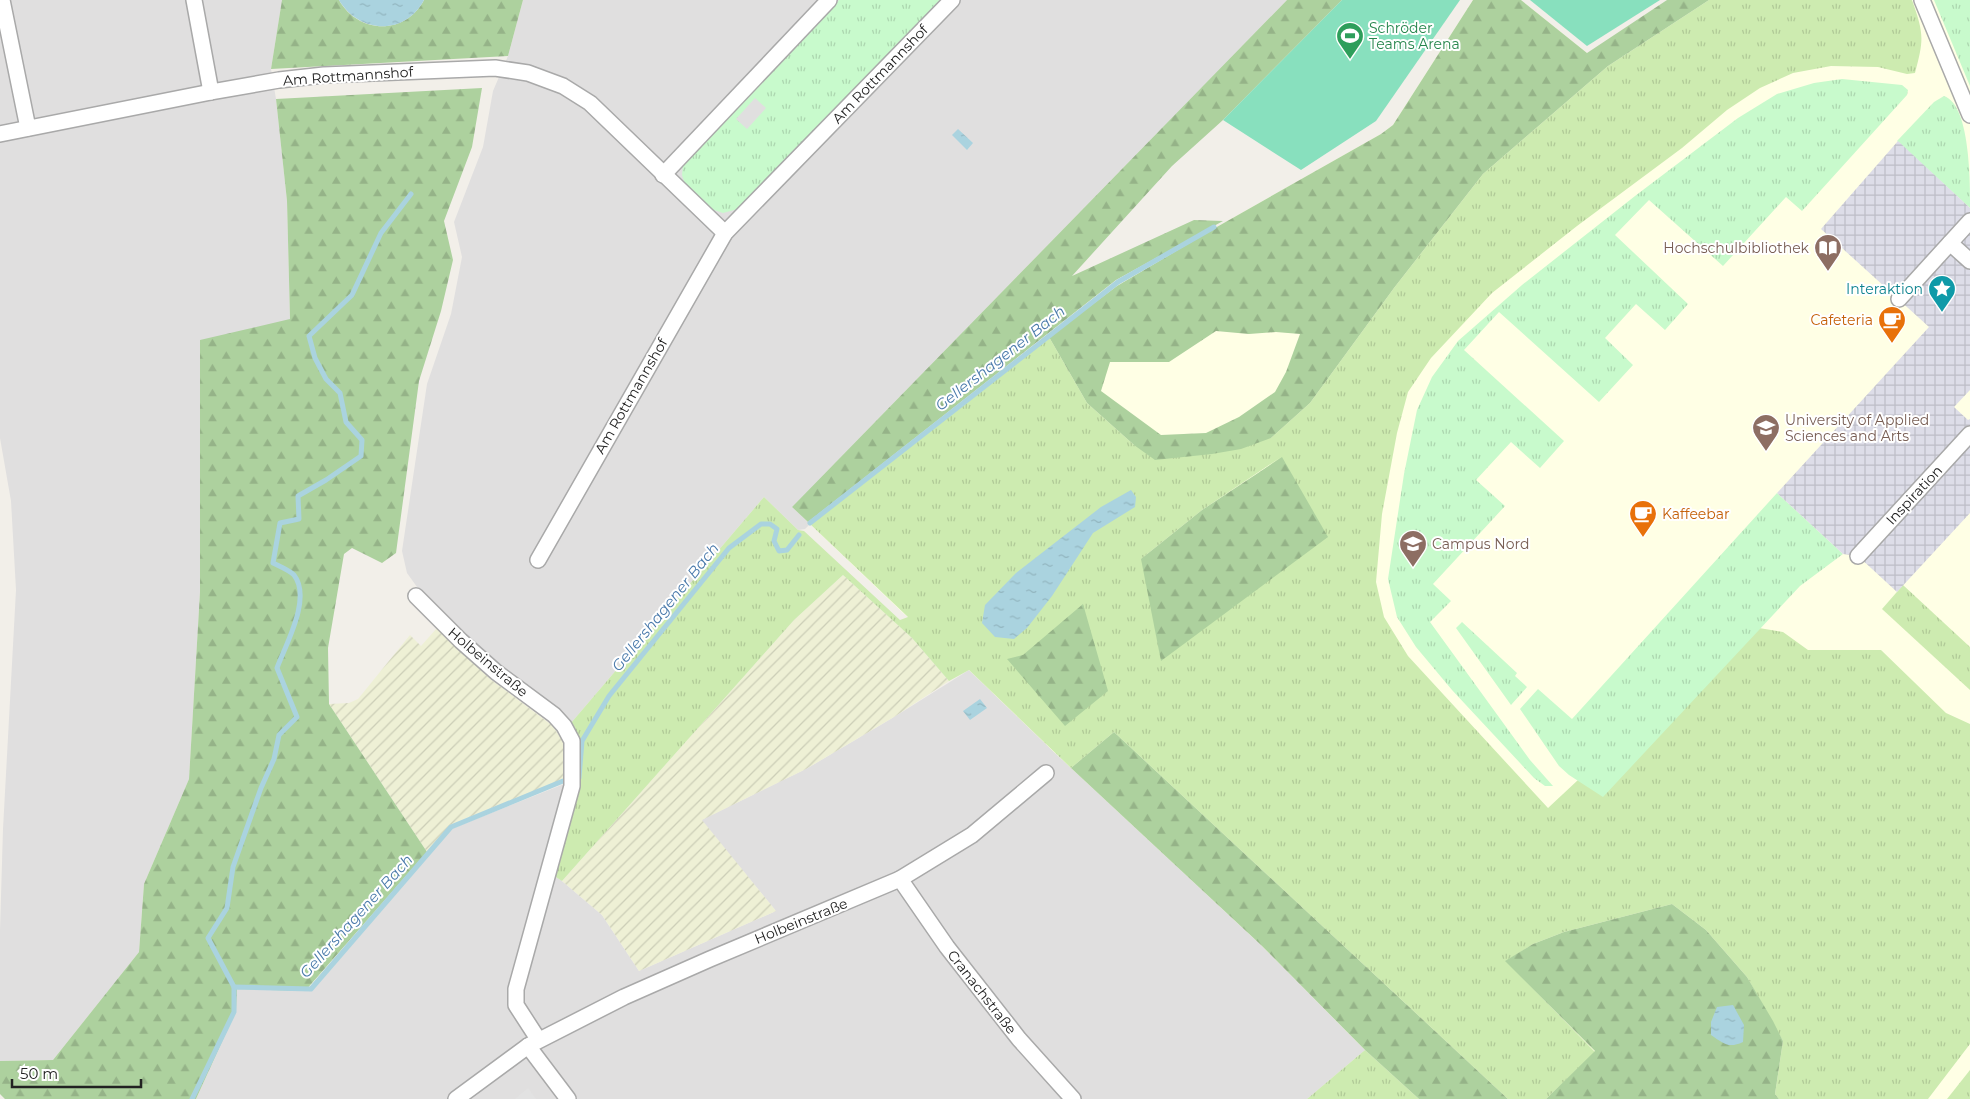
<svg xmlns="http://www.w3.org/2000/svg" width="1970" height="1099" font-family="Montserrat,sans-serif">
  <defs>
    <pattern id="farmland-furrows" width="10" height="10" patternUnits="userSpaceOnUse" patternTransform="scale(1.25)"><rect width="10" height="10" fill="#eef0d5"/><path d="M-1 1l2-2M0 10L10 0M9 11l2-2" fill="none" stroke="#ccceb7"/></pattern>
    <pattern id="grass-tufts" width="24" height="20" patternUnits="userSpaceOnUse" patternTransform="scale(1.25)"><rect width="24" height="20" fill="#cdebb0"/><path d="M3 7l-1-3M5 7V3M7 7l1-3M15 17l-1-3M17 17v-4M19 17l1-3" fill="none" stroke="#b0c997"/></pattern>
    <pattern id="forest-firs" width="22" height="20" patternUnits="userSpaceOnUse" patternTransform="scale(1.25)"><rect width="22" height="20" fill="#add19e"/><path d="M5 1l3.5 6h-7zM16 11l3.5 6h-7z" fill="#95b388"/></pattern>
    <pattern id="park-tufts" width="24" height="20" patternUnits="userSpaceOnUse" patternTransform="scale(1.25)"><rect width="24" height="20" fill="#c8facc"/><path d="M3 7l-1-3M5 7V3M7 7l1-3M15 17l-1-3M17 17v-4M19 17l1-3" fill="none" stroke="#acd6af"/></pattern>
    <pattern id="plaza-grid" width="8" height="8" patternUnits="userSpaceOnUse" patternTransform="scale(1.25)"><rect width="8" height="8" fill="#dddde8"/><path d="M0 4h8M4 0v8" fill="none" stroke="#bdbdc7"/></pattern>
    <pattern id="water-ripples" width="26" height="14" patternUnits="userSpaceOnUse" patternTransform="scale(1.25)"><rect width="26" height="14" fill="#aad3df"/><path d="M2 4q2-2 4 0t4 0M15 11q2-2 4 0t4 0" fill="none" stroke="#92b5bf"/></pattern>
  </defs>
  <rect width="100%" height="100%" fill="#f2efe9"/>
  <g fill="#e0dfdf">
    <polygon points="0,0 282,0 271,69 276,99 287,201 290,319 200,592 189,779 144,884 139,952 53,1060 0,1061 0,930 3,829 16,590 11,501 0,438"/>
    <polygon points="523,0 1287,0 792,507 810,524 805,529 798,530 764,497 571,723 500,669 430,605 407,573 402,551 427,384 451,314 462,257 454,222 483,147 493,91 508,56"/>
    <polygon points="969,670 1054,752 1261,945 1365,1050 1307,1099 196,1099 236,1011 236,989 312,991 451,829 564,784 545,870 562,881 602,915 639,971 776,911 701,820 806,769 894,717"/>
  </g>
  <polygon fill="#ffffe5" points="1473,0 1521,0 1587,53 1608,66 1709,0 1970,0 1970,1099 1419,1099 1365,1050 1261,945 1054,752 969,670 902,612 810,524 1117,286 1215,228 1381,134 1393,125"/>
  <g fill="url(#farmland-furrows)">
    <polygon points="843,575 912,638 949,681 894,717 806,769 702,820 776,911 639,971 602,915 562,881 794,620"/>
    <polygon points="437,628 489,678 553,726 563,742 566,757 563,779 450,825 427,852 329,704 349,703 358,699 410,635 421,646"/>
  </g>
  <g fill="url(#grass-tufts)" fill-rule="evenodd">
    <path d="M1709,0H1912C1924,34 1924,39 1915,73L1907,74L1878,67L1831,66L1793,73L1760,88L1727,110L1682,148L1577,226L1492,293L1431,358L1408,392L1397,433L1382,514L1376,582L1384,617L1408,656L1548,808L1578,780L1603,796L1759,628L1783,632L1808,650H1881L1946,713L1970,724V1044L1928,1099H1779L1775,1094L1783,1041L1747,977L1706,930L1672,904L1564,932L1533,944L1506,961L1595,1052L1546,1099H1508L1114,732L1071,768L969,670L949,681L912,638L843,575L794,620L562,881L545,870L564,784L563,779L566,757L563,742L571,723L764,497L798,530L804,531L900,620L908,617L810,524L1049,337L1087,403L1134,445L1271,438L1310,403L1394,288L1483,174L1608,66ZM1281,457L1141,559L1202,510Z"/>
    <polygon points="1903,585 1970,647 1970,690 1882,609"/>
    <polygon points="1365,1050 1419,1099 1307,1099"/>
    <polygon points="1970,1070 1970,1099 1947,1099"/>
  </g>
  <g fill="url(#forest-firs)" fill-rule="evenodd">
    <path d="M282,0H339C358,34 405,36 424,0H523L508,56L271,69Z"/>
    <polygon points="1287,0 1342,0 1223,120 1172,166 1072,276 1194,220 1223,221 1116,280 808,522 792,507"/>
    <path d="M1473,0H1521L1587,53L1667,0H1709L1608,66L1483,174L1394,288L1310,403L1271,438L1241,449L1212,454L1155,460L1134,445L1087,403L1049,337L1117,286L1215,228L1381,134L1393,125ZM1216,331L1249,334L1276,332L1300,334L1286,372L1275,392L1239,417L1206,433L1161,435L1101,391L1110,362H1169Z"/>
    <polygon points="482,88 472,147 444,221 453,260 441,311 419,381 396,553 382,563 352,548 344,554 328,648 329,704 427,852 305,991 237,989 236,1011 196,1099 5,1099 0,1094 0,1061 53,1060 139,952 144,884 189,779 200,592 200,340 290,319 287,201 276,99"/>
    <polygon points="1282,457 1328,537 1161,661 1141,559 1202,510"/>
    <polygon points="1083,604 1108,691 1065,726 1007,659 1023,655"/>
    <polygon points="1114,732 1508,1099 1419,1099 1365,1050 1261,945 1071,768"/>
    <polygon points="1672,904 1706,930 1747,977 1773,1021 1783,1041 1775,1094 1779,1099 1546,1099 1595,1051 1505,961 1533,944 1564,932"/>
  </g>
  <g fill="url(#park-tufts)" fill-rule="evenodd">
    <path d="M839,0H940L738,209L723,213L708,208L686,188L682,175L683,164ZM755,98L766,108L747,129L736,119Z"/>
    <polygon points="1934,0 1970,0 1970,86"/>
    <polygon points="1842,79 1902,85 1908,90 1907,95 1802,211 1786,197 1723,266 1649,200 1615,235 1688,304 1665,330 1636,304 1605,338 1633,365 1599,402 1499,312 1464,350 1564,441 1540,468 1511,442 1476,480 1505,506 1433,584 1451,601 1430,622 1530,760 1553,786 1545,786 1534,778 1452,690 1416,647 1397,617 1388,579 1404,474 1417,410 1432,377 1458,341 1522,285 1635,196 1738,118 1777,94 1814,83"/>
    <path d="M1944,96C1970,105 1970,180 1970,208L1897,141L1934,102Z"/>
    <polygon points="1777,493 1843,554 1800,586 1603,797 1569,775 1559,766 1520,709 1538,689 1572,719"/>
    <polygon points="1462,622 1517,673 1515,676 1527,687 1511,705 1456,628"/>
  </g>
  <g fill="#88e0be">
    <polygon points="1342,0 1460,0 1376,121 1301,170 1223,120"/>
    <polygon points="1530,0 1660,0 1587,46"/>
  </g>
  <polygon fill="#e2e2e2" points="528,1088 536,1099 515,1099"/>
  <polygon fill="url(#plaza-grid)" points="1898,141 1970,208 1970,390 1954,407 1968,420 1970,419 1970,513 1897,592 1858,556 1843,554 1777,493 1929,327 1821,229"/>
  <g fill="url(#water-ripples)">
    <path d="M339,0H424C405,36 359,34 339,0Z"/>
    <polygon points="958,129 973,143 967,150 952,135"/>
    <polygon points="1131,490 1136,497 1135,507 1093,533 1052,596 1027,628 1014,639 995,637 982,623 985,605 1016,573 1101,507"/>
    <polygon points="980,699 987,708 970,720 963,711"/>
    <path d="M1733,1005L1744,1025L1743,1042C1728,1049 1723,1043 1711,1035V1022L1717,1007Z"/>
  </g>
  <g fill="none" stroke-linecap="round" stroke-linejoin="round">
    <g stroke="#aad3df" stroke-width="5">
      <polyline points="810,523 1118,282 1214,227"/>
      <polyline points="579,778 582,741 609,696 729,548 761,524 770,524 777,529 774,541 779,551 787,550 799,535"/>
      <path d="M234,987L208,938L227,908L233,867L261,788L274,759L279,735L297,717L277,668C286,644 312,598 294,575C289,570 279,566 273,563L280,523L299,519L298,496L326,480L361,456L362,440L346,422L340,393L326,379L315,358L309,336L352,295L381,233L411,194"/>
      <polyline points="192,1099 234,1012 234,987 311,989 451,827 563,781"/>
    </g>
    <defs>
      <g id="street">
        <polyline points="2,0 28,128"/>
        <polyline points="194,0 211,92"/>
        <polyline points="1922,0 1970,115"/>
        <polyline points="0,134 211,92 279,80 324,75 495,68 528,73 563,86 590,103 725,233"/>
        <polyline points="663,175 829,0"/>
        <polyline points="1950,243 1970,261"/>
        <polyline points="1899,299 1970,221"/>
        <polyline points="1858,556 1970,434"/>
        <polyline points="538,560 725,233 952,0"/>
        <polyline points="416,596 461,641 496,672 554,715 564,726 572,741 572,786 516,989 516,1005 538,1039"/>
        <polyline points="900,879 947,947 1019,1039 1073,1099"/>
        <polyline points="528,1046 568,1099"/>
        <polyline points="456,1099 528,1046 624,997 710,959 900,879 972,835 1046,773"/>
      </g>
    </defs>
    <use href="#street" stroke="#a9a9a9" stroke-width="18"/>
    <use href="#street" stroke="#fff" stroke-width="15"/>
  </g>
  <defs>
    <symbol id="stadium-pin" viewBox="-11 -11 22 30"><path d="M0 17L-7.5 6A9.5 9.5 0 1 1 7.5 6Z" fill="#2e9e5b" stroke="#fff"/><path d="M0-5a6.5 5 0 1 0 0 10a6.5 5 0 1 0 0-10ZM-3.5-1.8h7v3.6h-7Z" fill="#fff"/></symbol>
    <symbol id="library-pin" viewBox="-11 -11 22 30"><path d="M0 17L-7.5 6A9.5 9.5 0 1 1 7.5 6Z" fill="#8d6e63" stroke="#fff"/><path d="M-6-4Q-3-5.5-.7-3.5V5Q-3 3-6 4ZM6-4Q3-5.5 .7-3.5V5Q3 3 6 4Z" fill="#fff"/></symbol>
    <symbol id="sight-pin" viewBox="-11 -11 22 30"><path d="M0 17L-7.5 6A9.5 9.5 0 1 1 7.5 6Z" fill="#0f9aa8" stroke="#fff"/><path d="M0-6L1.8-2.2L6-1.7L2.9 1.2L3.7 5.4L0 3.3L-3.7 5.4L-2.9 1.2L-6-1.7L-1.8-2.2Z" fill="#fff"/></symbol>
    <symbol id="cafe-pin" viewBox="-11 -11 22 30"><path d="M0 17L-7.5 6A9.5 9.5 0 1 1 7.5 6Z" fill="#e8710a" stroke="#fff"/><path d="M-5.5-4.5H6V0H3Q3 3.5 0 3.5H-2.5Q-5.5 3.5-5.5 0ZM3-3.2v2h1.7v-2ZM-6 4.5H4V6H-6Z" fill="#fff"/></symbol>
    <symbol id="university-pin" viewBox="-11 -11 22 30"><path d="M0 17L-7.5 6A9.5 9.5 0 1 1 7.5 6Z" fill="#8d6e63" stroke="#fff"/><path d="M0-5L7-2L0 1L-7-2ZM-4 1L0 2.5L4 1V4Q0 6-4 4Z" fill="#fff"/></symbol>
  </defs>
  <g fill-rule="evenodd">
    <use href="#stadium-pin" x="1334" y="20" width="32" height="43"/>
    <use href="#library-pin" x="1812" y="232" width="32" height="43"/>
    <use href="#sight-pin" x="1926" y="273" width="32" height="43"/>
    <use href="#cafe-pin" x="1876" y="304" width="32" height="43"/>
    <use href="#university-pin" x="1750" y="412" width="32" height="43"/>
    <use href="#cafe-pin" x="1627" y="498" width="32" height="43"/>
    <use href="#university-pin" x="1397" y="528" width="32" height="43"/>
  </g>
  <g text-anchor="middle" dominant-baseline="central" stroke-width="4" stroke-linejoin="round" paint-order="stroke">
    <g font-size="14" fill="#27864d" stroke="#fff" text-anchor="start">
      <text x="1369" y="28">Schröder<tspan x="1369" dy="16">Teams Arena</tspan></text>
    </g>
    <g font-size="14" fill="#222" stroke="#fff">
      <text transform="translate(880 74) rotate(-46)">Am Rottmannshof</text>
      <text transform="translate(348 76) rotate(-4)">Am Rottmannshof</text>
      <text transform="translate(631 396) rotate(-60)">Am Rottmannshof</text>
      <text transform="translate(1914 495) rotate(-47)">Inspiration</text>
      <text transform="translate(488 662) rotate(40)">Holbeinstraße</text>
      <text transform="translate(801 921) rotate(-22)">Holbeinstraße</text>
      <text transform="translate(982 992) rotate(52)">Cranachstraße</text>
    </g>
    <g font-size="14" fill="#785e54" stroke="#fff" text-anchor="start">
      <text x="1809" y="248" text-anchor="end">Hochschulbibliothek</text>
      <text x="1785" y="420">University of Applied<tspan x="1785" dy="16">Sciences and Arts</tspan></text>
      <text x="1432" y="544">Campus Nord</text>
    </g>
    <g font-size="14" fill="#0d838f" stroke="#fff" text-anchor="end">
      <text x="1923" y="289">Interaktion</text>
    </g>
    <g font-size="14" fill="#c56008" stroke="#fff" text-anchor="end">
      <text x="1873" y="320">Cafeteria</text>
      <text x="1662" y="514" text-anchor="start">Kaffeebar</text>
    </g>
    <g font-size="15" font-style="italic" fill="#4a7aab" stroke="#fff">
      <text transform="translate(1000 358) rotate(-38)">Gellershagener Bach</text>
      <text transform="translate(665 607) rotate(-51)">Gellershagener Bach</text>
      <text transform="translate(356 916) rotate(-48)">Gellershagener Bach</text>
    </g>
  </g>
  <path d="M12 1079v8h129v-8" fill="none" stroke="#222222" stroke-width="2.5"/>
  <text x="20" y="1079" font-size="15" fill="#222222" stroke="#ffffff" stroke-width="4" paint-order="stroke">50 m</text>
</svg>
